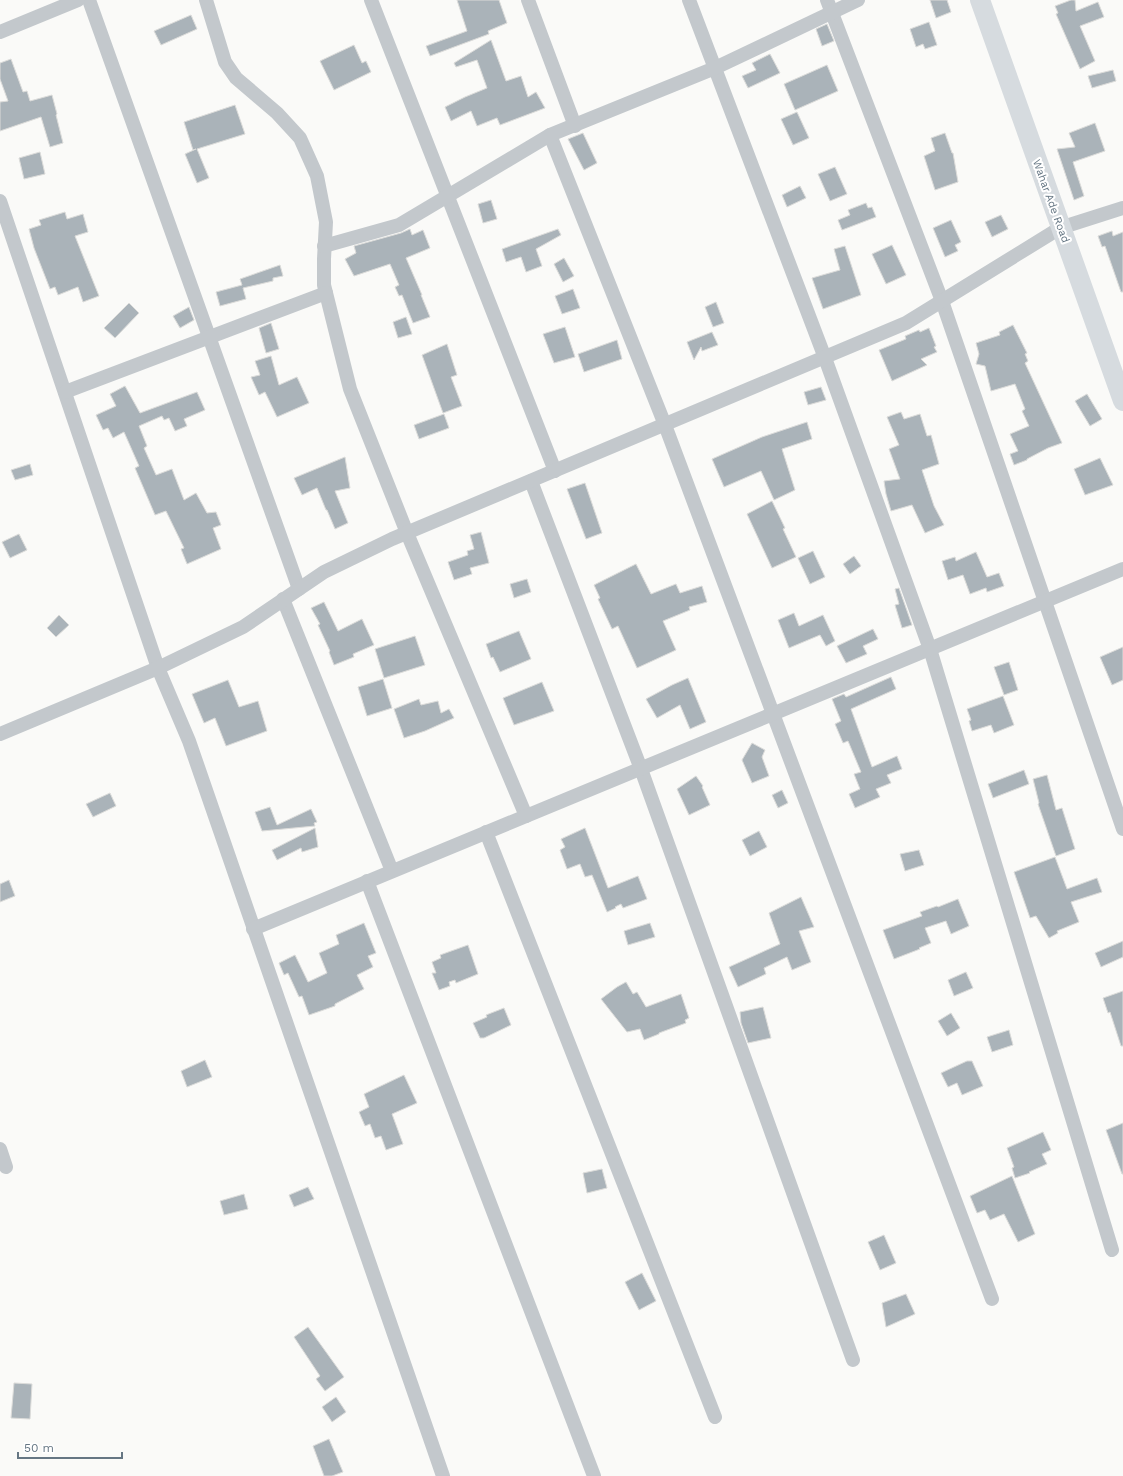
<svg xmlns="http://www.w3.org/2000/svg" width="1123" height="1476" font-family="'Work Sans',sans-serif">
  <rect width="100%" height="100%" fill="#fafaf8"/>
  <g fill="#aab3b9" stroke="#dcdcda">
    <polygon points="457,0 499,0 507,23 488,31 489,34 430,56 426,46 467,31"/>
    <polygon points="930,0 947,0 951,12 936,18"/>
    <polygon points="1071,0 1075,0 1076,11 1098,2 1104,17 1080,26 1095,61 1080,69 1056,14 1058,13 1055,6"/>
    <polygon points="191,15 197,29 161,45 154,31"/>
    <polygon points="929,22 937,45 925,49 923,44 916,47 910,29"/>
    <polygon points="827,24 834,41 822,46 816,29"/>
    <polygon points="491,40 506,81 521,76 528,97 536,92 545,108 500,125 497,118 477,126 471,111 451,121 445,107 465,97 487,88 477,60 456,67 454,63"/>
    <polygon points="354,45 362,63 366,61 371,72 334,90 320,61"/>
    <polygon points="770,54 780,73 748,88 742,76 756,70 752,63"/>
    <polygon points="11,59 23,92 27,91 30,101 52,95 57,114 56,115 63,143 50,147 41,117 0,131 0,102 8,101 0,79 0,63"/>
    <polygon points="827,65 838,91 795,110 784,84"/>
    <polygon points="1113,70 1116,81 1092,88 1088,76"/>
    <polygon points="235,105 245,134 197,149 209,178 197,183 185,154 196,149 193,150 184,122"/>
    <polygon points="797,112 809,138 793,145 781,119"/>
    <polygon points="1095,123 1105,151 1073,162 1084,196 1074,200 1057,149 1075,147 1069,133"/>
    <polygon points="583,133 597,163 584,170 568,139"/>
    <polygon points="945,133 952,153 953,153 958,182 935,190 924,156 935,151 931,138"/>
    <polygon points="40,152 45,174 24,179 19,158"/>
    <polygon points="835,167 847,194 830,201 818,174"/>
    <polygon points="800,186 806,198 787,207 782,195"/>
    <polygon points="491,200 497,219 483,223 478,204"/>
    <polygon points="866,203 868,208 872,207 876,217 842,230 838,220 850,215 848,210"/>
    <polygon points="65,212 67,219 83,214 88,232 75,236 99,296 83,302 78,287 58,295 55,287 50,289 34,248 29,229 41,225 39,220"/>
    <polygon points="1001,215 1008,229 992,237 985,222"/>
    <polygon points="951,220 961,242 955,245 958,251 945,257 933,228"/>
    <polygon points="410,229 412,235 423,230 430,248 406,258 422,295 421,295 430,317 413,323 402,295 399,296 395,287 399,285 390,264 354,276 345,259 356,253 354,246 401,233"/>
    <polygon points="558,229 561,235 536,249 542,266 526,272 521,257 506,262 502,249"/>
    <polygon points="1112,231 1113,236 1123,232 1123,292 1121,292 1105,246 1102,247 1098,236"/>
    <polygon points="892,245 906,275 886,284 872,254"/>
    <polygon points="845,246 861,295 823,309 812,278 840,270 834,249"/>
    <polygon points="564,258 574,276 563,282 554,264"/>
    <polygon points="280,265 283,276 273,278 273,281 243,288 246,299 220,306 216,292 242,285 240,279"/>
    <polygon points="573,289 580,308 562,314 555,296"/>
    <polygon points="716,302 724,323 713,327 705,307"/>
    <polygon points="129,303 139,313 115,338 104,328"/>
    <polygon points="189,307 194,320 180,328 173,316"/>
    <polygon points="406,317 412,334 398,338 393,322"/>
    <polygon points="271,323 279,349 266,353 259,328"/>
    <polygon points="1013,325 1027,353 1025,354 1028,361 1025,363 1062,443 1048,448 1027,459 1027,460 1014,465 1010,454 1018,451 1010,434 1029,426 1022,411 1025,409 1015,384 991,391 985,366 976,364 979,354 976,343 1000,335 999,332"/>
    <polygon points="565,327 575,357 554,363 543,334"/>
    <polygon points="929,328 936,346 934,347 937,352 921,359 927,365 892,381 879,350 906,339 905,336 919,330 920,332"/>
    <polygon points="712,332 718,345 702,351 701,347 694,360 687,342"/>
    <polygon points="617,340 622,359 584,372 578,354"/>
    <polygon points="447,344 457,375 451,377 462,406 443,413 422,355"/>
    <polygon points="271,356 279,385 297,377 309,403 277,417 265,392 259,395 251,377 260,375 255,361"/>
    <polygon points="125,386 140,413 197,392 205,410 184,419 187,426 175,431 169,418 164,420 162,416 139,426 147,446 144,448 156,475 172,469 184,500 196,493 207,513 216,512 221,525 213,528 221,549 187,564 181,549 184,548 166,511 155,515 135,468 139,466 124,432 113,438 108,428 103,430 96,415 116,406 110,394"/>
    <polygon points="821,387 826,400 808,405 804,392"/>
    <polygon points="1087,394 1102,419 1090,426 1075,401"/>
    <polygon points="901,412 904,419 920,414 927,436 931,435 939,464 922,470 934,506 944,525 925,533 912,505 891,511 886,494 884,481 900,479 889,449 899,445 887,417"/>
    <polygon points="444,414 449,428 419,439 414,425"/>
    <polygon points="807,422 812,439 782,449 795,490 774,500 761,471 724,487 712,459 762,437"/>
    <polygon points="345,457 350,488 335,491 348,523 335,529 327,510 326,510 317,488 302,495 294,478"/>
    <polygon points="1100,458 1113,485 1085,495 1074,469"/>
    <polygon points="30,464 33,475 15,480 11,470"/>
    <polygon points="585,483 602,533 586,539 567,489"/>
    <polygon points="772,501 785,528 783,529 796,557 772,568 747,514"/>
    <polygon points="481,532 489,563 470,568 472,574 454,580 448,562 468,555 467,551 474,549 470,535"/>
    <polygon points="19,534 27,550 10,558 2,542"/>
    <polygon points="813,551 825,577 810,584 798,558"/>
    <polygon points="976,552 987,577 999,573 1004,586 987,592 986,588 970,594 963,575 948,580 942,561 955,557 956,561"/>
    <polygon points="854,556 861,566 850,574 843,564"/>
    <polygon points="636,564 651,594 676,584 680,593 702,586 707,602 689,607 690,610 663,621 676,650 637,668 618,626 612,629 598,599 600,598 594,585"/>
    <polygon points="527,579 531,592 514,598 510,584"/>
    <polygon points="899,588 912,625 902,628 895,605 899,604 895,589"/>
    <polygon points="324,602 338,631 362,619 374,645 353,654 354,657 334,665 329,652 330,651 318,625 320,624 311,608"/>
    <polygon points="794,613 799,626 823,615 835,641 826,646 820,635 789,648 778,620"/>
    <polygon points="59,615 69,625 56,637 47,628"/>
    <polygon points="873,629 878,639 863,646 867,654 846,663 837,646"/>
    <polygon points="519,631 531,659 500,672 493,657 491,658 486,644"/>
    <polygon points="415,636 425,665 384,678 375,649"/>
    <polygon points="1123,647 1123,680 1112,685 1100,657"/>
    <polygon points="1009,662 1018,690 1004,695 994,667"/>
    <polygon points="891,677 896,689 851,709 872,767 897,756 902,769 887,775 891,783 876,789 880,797 855,808 849,794 860,789 854,774 861,772 848,741 843,743 835,724 841,721 832,699 844,694 846,697"/>
    <polygon points="688,678 706,722 690,729 680,705 657,718 646,699 672,685"/>
    <polygon points="383,679 392,708 367,716 358,687"/>
    <polygon points="228,680 239,707 258,701 267,731 226,746 215,718 204,723 192,694"/>
    <polygon points="542,682 554,711 514,725 503,698"/>
    <polygon points="1003,696 1014,725 994,733 991,725 972,731 969,721 971,720 967,709"/>
    <polygon points="419,699 421,705 438,701 441,713 449,709 454,718 425,731 404,738 394,709"/>
    <polygon points="752,743 765,750 762,757 769,776 752,783 742,760"/>
    <polygon points="1024,770 1029,784 993,798 988,784"/>
    <polygon points="1047,775 1056,810 1062,808 1075,849 1056,856 1038,804 1039,803 1033,779"/>
    <polygon points="696,776 703,786 702,787 710,805 689,815 677,789"/>
    <polygon points="782,790 788,803 778,808 772,795"/>
    <polygon points="110,793 116,806 93,817 86,804"/>
    <polygon points="270,807 277,825 311,809 317,822 314,823 315,826 262,831 255,812"/>
    <polygon points="315,828 318,847 302,852 301,848 277,860 272,850"/>
    <polygon points="585,828 608,888 638,876 647,899 623,908 621,904 615,907 616,908 607,912 592,875 585,877 580,864 567,869 560,850 565,847 561,839"/>
    <polygon points="759,831 767,847 750,856 742,840"/>
    <polygon points="919,850 924,865 905,871 900,854"/>
    <polygon points="1055,857 1067,889 1097,878 1102,892 1071,902 1079,922 1057,931 1058,933 1049,938 1036,916 1030,918 1014,872"/>
    <polygon points="9,880 15,896 0,902 0,884"/>
    <polygon points="801,897 814,927 799,931 811,962 792,970 787,957 764,968 766,974 738,987 729,967 780,944 769,913"/>
    <polygon points="958,899 969,926 951,934 946,921 925,928 931,943 919,948 920,949 894,959 883,930 922,916 920,912 937,906 938,907"/>
    <polygon points="364,923 376,953 368,956 373,967 357,975 364,989 335,1004 335,1006 309,1015 302,996 299,997 288,973 284,975 279,963 295,955 308,982 327,973 319,953 339,944 336,935"/>
    <polygon points="650,923 655,937 628,945 624,931"/>
    <polygon points="1123,941 1123,957 1101,967 1095,953"/>
    <polygon points="468,945 478,974 456,983 455,980 449,982 450,986 439,990 432,973 436,973 432,962 441,958 440,955"/>
    <polygon points="966,972 973,988 954,996 948,980"/>
    <polygon points="626,982 633,994 637,992 646,1007 681,994 689,1018 685,1020 686,1023 659,1033 659,1034 644,1040 640,1029 627,1032 601,999 617,987"/>
    <polygon points="1123,991 1123,1046 1121,1046 1110,1012 1108,1013 1103,998"/>
    <polygon points="763,1007 771,1038 748,1043 741,1023 740,1012"/>
    <polygon points="504,1008 511,1025 484,1038 480,1038 473,1023 487,1017 486,1015"/>
    <polygon points="951,1013 960,1028 947,1036 938,1021"/>
    <polygon points="1009,1030 1013,1045 992,1052 987,1037"/>
    <polygon points="205,1060 212,1077 187,1087 181,1071"/>
    <polygon points="967,1061 972,1061 983,1086 962,1095 957,1083 948,1087 941,1073"/>
    <polygon points="404,1075 417,1103 392,1114 403,1144 386,1150 381,1136 375,1138 370,1124 365,1126 359,1112 369,1107 364,1094"/>
    <polygon points="1123,1123 1123,1174 1122,1174 1106,1130"/>
    <polygon points="1043,1132 1051,1150 1042,1154 1047,1164 1029,1172 1030,1173 1015,1178 1012,1168 1014,1167 1007,1148"/>
    <polygon points="602,1169 607,1188 587,1193 583,1173"/>
    <polygon points="1012,1176 1035,1234 1018,1242 1004,1214 990,1220 985,1210 977,1213 970,1196"/>
    <polygon points="308,1187 314,1199 294,1207 289,1195"/>
    <polygon points="244,1194 248,1209 224,1215 220,1201"/>
    <polygon points="884,1235 896,1263 880,1270 868,1242"/>
    <polygon points="642,1273 656,1301 639,1310 625,1282"/>
    <polygon points="906,1294 915,1314 886,1327 882,1303"/>
    <polygon points="308,1327 344,1377 325,1391 316,1379 320,1376 294,1337"/>
    <polygon points="14,1383 32,1384 30,1419 11,1418"/>
    <polygon points="336,1397 346,1412 332,1422 322,1407"/>
    <polygon points="329,1439 343,1472 332,1476 324,1476 313,1446"/>
  </g>
  <g fill="none" stroke-linecap="round" stroke-linejoin="round">
    <g stroke="#c3c8cc" stroke-width="14">
      <polyline points="89,0 299,589"/>
      <polyline points="206,0 225,62 236,78 277,113 300,138 317,176 326,222 324,259 324,285 350,389 407,533 526,816"/>
      <polyline points="371,0 555,471"/>
      <polyline points="528,0 575,126"/>
      <polyline points="689,0 825,358 930,649 1112,1250"/>
      <polyline points="827,0 942,301 1123,829"/>
      <polyline points="0,32 78,0"/>
      <polyline points="550,135 665,425 992,1299"/>
      <polyline points="0,201 158,668 189,741 443,1476"/>
      <polyline points="324,246 399,225 550,135 715,68 858,0"/>
      <polyline points="65,392 326,293"/>
      <polyline points="531,481 641,769 853,1360"/>
      <polyline points="283,599 392,871"/>
      <polyline points="0,734 158,668 243,627 324,572 392,539 906,323 1060,228 1123,208"/>
      <polyline points="486,832 715,1417"/>
      <polyline points="367,881 594,1476"/>
      <polyline points="253,929 1123,569"/>
      <polyline points="0,1149 6,1167"/>
    </g>
    <polyline stroke="#d6dbdf" stroke-width="20" points="980,0 1123,401"/>
  </g>
  <g text-anchor="middle" dominant-baseline="central" stroke-width="4" stroke-linejoin="round" paint-order="stroke">
    <g font-size="11" fill="#657683" stroke="#fff">
      <text transform="translate(1051 201) rotate(70)">Wahar Ade Road</text>
    </g>
  </g>
  <path d="M18 1452v6h104v-6" fill="none" stroke="#657683" stroke-width="2"/>
  <text x="24" y="1452" font-size="12" fill="#657683" stroke="#ffffff" stroke-width="3" paint-order="stroke">50 m</text>
</svg>
